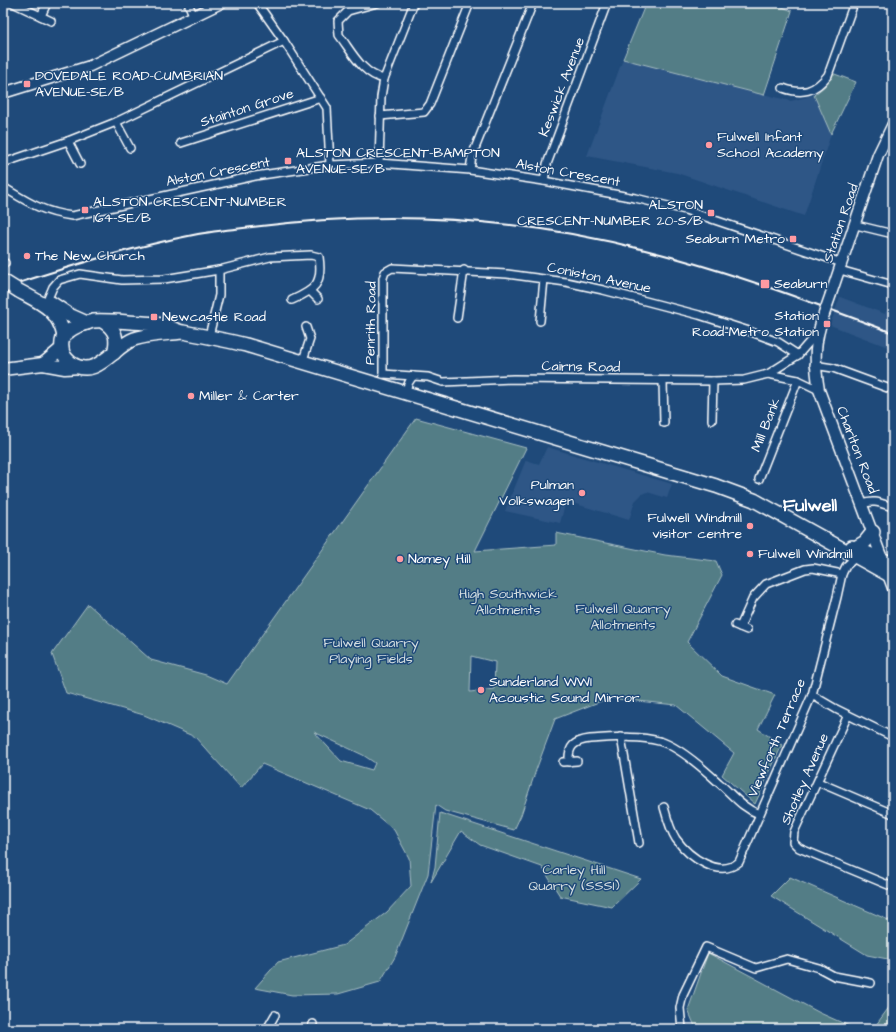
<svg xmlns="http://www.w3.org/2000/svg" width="896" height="1032" font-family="'Architects Daughter',sans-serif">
  <rect width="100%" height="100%" fill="#1f4a7a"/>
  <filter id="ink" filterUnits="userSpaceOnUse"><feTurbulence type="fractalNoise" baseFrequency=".025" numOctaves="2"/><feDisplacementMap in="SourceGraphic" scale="8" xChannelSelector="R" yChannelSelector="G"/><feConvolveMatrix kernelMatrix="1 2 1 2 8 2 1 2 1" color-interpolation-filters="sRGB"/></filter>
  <g filter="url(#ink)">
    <g fill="#2e5686">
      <polygon points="623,59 791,101 814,95 831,134 804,216 677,173 587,156"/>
      <polygon points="840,297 885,314 886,311 893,313 893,349 830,325"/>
      <polygon points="547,447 672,484 667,498 647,492 642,494 635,501 629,520 566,501 560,523 505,511 526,460 539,464"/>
    </g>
    <g fill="#527d86" stroke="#a8bec2" fill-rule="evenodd">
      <polygon points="646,3 773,3 792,11 764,95 623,59"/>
      <polygon points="832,73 856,82 831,134 814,95 825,86"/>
      <path d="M416,418L526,448L475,551L556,545V533L665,555L716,561L722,575L687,642L722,676L775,695L758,729L782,745L755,804L722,775L734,753L676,705L609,698L555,719L536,770L521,815L514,830L445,811L436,805L428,874L395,957L380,982L338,994L292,995L255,988L278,962L344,945L387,912L411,886L409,858L394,830L370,810L262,764L241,788L195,737L144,715L66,693L52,654L88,604L151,660L206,675L227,684ZM471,656L495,662L494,689L470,692ZM314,732L363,755L375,763L372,770L341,761Z"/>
      <polygon points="440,813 641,879 612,907 560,896 542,867 480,845 461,831 431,882 435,867"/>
      <polygon points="790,877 893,922 893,960 867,955 771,896"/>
      <polygon points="708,953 820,1013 856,1029 696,1029 688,1010"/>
      <polygon points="893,1002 893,1029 873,1029"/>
    </g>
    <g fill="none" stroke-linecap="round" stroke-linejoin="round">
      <defs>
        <g id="street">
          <polyline points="13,3 51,21"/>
          <polyline points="188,3 194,17"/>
          <polyline points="257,3 284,41 327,108 330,165"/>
          <path d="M377,3L348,11L338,21L339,35C352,52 362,74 384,79"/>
          <polyline points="41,16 47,3"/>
          <path d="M783,88C802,95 815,92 828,75L854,3"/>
          <polyline points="380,116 424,112 430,104 470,3"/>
          <polyline points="116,122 130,148"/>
          <polyline points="68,141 80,164"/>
          <polyline points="181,143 321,98"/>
          <polyline points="3,163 68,141 116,122 284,41"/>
          <polyline points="379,163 381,97 384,79 414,3"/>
          <polyline points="470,170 472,156 533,3"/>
          <polyline points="544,181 547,164 607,3"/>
          <path d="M3,187C28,202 42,212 72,216L255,176L330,165L379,163L470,170L544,181L635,198L685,210L842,263"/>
          <polyline points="856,225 893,234"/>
          <polyline points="3,262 5,263 3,265"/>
          <polyline points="840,270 893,285"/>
          <polyline points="311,292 318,299"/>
          <path d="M47,301L53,287L59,280L80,274L122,280L164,279L219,270L270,257L311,255L319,257C323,284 315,290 292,300"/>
          <polyline points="457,318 464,270"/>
          <polyline points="540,321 544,279"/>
          <polyline points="818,332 798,355 768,374 798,380 819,390"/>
          <polyline points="209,336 219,295 219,270"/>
          <polyline points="302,363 310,339 306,327"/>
          <polyline points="814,365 833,368 893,390"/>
          <polyline points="383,374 383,278 385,272 392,268 507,274 566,282 603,290 699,315 746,330 778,342 798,355"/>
          <polyline points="383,374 428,377 443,382 513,379 713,381 744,380 768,374"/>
          <polyline points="663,381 664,423"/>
          <polyline points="405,392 409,382 413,376"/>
          <polyline points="712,420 713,381"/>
          <polyline points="759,479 798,380"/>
          <path d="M863,504C874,499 882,504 893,507"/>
          <polyline points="735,625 747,630"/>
          <polyline points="740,627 753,598 766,584 805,569 813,568 842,574"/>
          <polyline points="812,695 836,709 893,737"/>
          <polyline points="848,715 794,832 793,842 799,848 893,887"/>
          <polyline points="621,737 639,843"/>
          <polyline points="563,762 577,761"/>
          <path d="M569,762C568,746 574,741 590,739C612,738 637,735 659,741C678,746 704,769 719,783C732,794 742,808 759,814"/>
          <polyline points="818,782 893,814"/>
          <path d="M664,807C667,818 670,830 676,839C689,857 719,879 739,862L812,695L837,597L842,574L846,566L856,557"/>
          <polyline points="267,1029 275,1015"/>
          <polyline points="311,1029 313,1024"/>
          <polyline points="682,1029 680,1008 683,995 706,947 756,968 787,959 819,968 834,976 871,983"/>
        </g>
        <g id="secondary">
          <polyline points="3,93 90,66 221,3"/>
          <polyline points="831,294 878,155 893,124"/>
          <path d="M824,314C814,342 814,361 819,390L893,588"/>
        </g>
        <g id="primary">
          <polyline points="43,364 62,348"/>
          <polyline points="3,369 43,364 65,368 80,367"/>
        </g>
        <g id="highway">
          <path d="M19,291C41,303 58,309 64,336"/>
          <polyline points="51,303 69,315 87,323"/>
          <path d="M104,322C116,330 118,339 114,353"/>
          <path d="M182,332C166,334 148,334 134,339C114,346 96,381 71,363C66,359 62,354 62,348C61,342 63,335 68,332C74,326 86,323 93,321C104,320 152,323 163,325C170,327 176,331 183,332C204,336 225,340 246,345L716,486L754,500L893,577"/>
          <polyline points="852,547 893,564"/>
          <polyline points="855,548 865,542 873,532"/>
        </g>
      </defs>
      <use href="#street" stroke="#fff" stroke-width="10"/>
      <use href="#secondary" stroke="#fff" stroke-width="13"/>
      <use href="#primary" stroke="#fff" stroke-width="15"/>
      <use href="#highway" stroke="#fff" stroke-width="16"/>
      <use href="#street" stroke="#1f4a7a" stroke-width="7"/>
      <use href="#secondary" stroke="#1f4a7a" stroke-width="10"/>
      <use href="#primary" stroke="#1f4a7a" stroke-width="12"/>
      <use href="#highway" stroke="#1f4a7a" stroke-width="13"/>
      <path stroke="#fff" stroke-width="2" d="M3,288C67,267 131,247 198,234C216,231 234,229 252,227C383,210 517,217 645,250C729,271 811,302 893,333"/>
      <defs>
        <polyline id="secondary-bridge" points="824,314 831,294"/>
        <polyline id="highway-bridge" points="3,281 19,291"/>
      </defs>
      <use href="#secondary-bridge" stroke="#fff" stroke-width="13" stroke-linecap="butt"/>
      <use href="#highway-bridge" stroke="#fff" stroke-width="16" stroke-linecap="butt"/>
      <use href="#secondary-bridge" stroke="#1f4a7a" stroke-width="10"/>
      <use href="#highway-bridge" stroke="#1f4a7a" stroke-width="13"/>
    </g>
  </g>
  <g fill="#ff9aa2" stroke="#1f4a7a" stroke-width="1.5">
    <rect x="23" y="80" width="8" height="8" rx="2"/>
    <circle cx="709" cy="145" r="4"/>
    <rect x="284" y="157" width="8" height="8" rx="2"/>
    <rect x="81" y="206" width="8" height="8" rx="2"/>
    <rect x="707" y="209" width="8" height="8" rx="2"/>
    <rect x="789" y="235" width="8" height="8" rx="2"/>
    <circle cx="27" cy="256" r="4"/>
    <rect x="760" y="279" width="10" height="10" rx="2"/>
    <rect x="150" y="313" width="8" height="8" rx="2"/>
    <rect x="823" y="320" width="8" height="8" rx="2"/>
    <circle cx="191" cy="396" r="4"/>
    <circle cx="582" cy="493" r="4"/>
    <circle cx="750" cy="526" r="4"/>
    <circle cx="750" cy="554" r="4"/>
    <circle cx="400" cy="559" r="4"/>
    <circle cx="481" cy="690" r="4"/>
  </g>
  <g text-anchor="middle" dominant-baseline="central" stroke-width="3" stroke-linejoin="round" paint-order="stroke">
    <g font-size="14" fill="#fff" stroke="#1f4a7a" text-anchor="start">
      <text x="35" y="76">DOVEDALE ROAD-CUMBRIAN<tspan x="35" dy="16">AVENUE-SE/B</tspan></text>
      <text x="717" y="137">Fulwell Infant<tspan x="717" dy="16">School Academy</tspan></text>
      <text x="296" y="153">ALSTON CRESCENT-BAMPTON<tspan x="296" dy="16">AVENUE-SE/B</tspan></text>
      <text x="93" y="202">ALSTON CRESCENT-NUMBER<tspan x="93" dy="16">164-SE/B</tspan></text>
      <text x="703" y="205" text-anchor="end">ALSTON<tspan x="703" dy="16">CRESCENT-NUMBER 20-S/B</tspan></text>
      <text x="785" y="239" text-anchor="end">Seaburn Metro</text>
      <text x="35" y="256">The New Church</text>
      <text x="774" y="284">Seaburn</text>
      <text x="819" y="316" text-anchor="end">Station<tspan x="819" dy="16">Road-Metro Station</tspan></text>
      <text x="162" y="317">Newcastle Road</text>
      <text x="199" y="396">Miller &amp; Carter</text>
      <text x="574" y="485" text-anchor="end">Pulman<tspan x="574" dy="16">Volkswagen</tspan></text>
      <text x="742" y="518" text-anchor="end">Fulwell Windmill<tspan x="742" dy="16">visitor centre</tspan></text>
      <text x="758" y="554">Fulwell Windmill</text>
      <text x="408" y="559">Namey Hill</text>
      <text x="489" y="682">Sunderland WWI<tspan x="489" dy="16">Acoustic Sound Mirror</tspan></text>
    </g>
    <g font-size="14" fill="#fff" stroke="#1f4a7a">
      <text transform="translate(562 87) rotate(-69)">Keswick Avenue</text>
      <text transform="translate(247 108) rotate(-18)">Stainton Grove</text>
      <text transform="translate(218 172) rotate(-11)">Alston Crescent</text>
      <text transform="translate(568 173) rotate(10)">Alston Crescent</text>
      <text transform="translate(841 223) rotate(-71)">Station Road</text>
      <text transform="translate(599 278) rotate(12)">Coniston Avenue</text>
      <text transform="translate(371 323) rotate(-89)">Penrith Road</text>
      <text transform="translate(581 367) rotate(1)">Cairns Road</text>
      <text transform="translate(766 425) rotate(-68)">Mill Bank</text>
      <text transform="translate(857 450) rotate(69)">Charlton Road</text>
      <text transform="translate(777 738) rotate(-67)">Viewforth Terrace</text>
      <text transform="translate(805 779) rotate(-66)">Shotley Avenue</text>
    </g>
    <g font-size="14" fill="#d4dee1" stroke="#1f4a7a">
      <text x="508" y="594">High Southwick<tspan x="508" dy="16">Allotments</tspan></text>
      <text x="623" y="609">Fulwell Quarry<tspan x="623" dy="16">Allotments</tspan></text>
      <text x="371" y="643">Fulwell Quarry<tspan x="371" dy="16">Playing Fields</tspan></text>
      <text x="574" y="870">Carley Hill<tspan x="574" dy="16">Quarry (SSSI)</tspan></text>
    </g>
    <g font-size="18" font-weight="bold" fill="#fff" stroke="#1f4a7a">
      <text x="810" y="505">Fulwell</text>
    </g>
  </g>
  <rect width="896" height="1032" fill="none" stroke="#1f4a7a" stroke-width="16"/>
  <rect x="8" y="8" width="880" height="1016" fill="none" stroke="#fff" stroke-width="1.5" filter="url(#ink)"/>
</svg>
